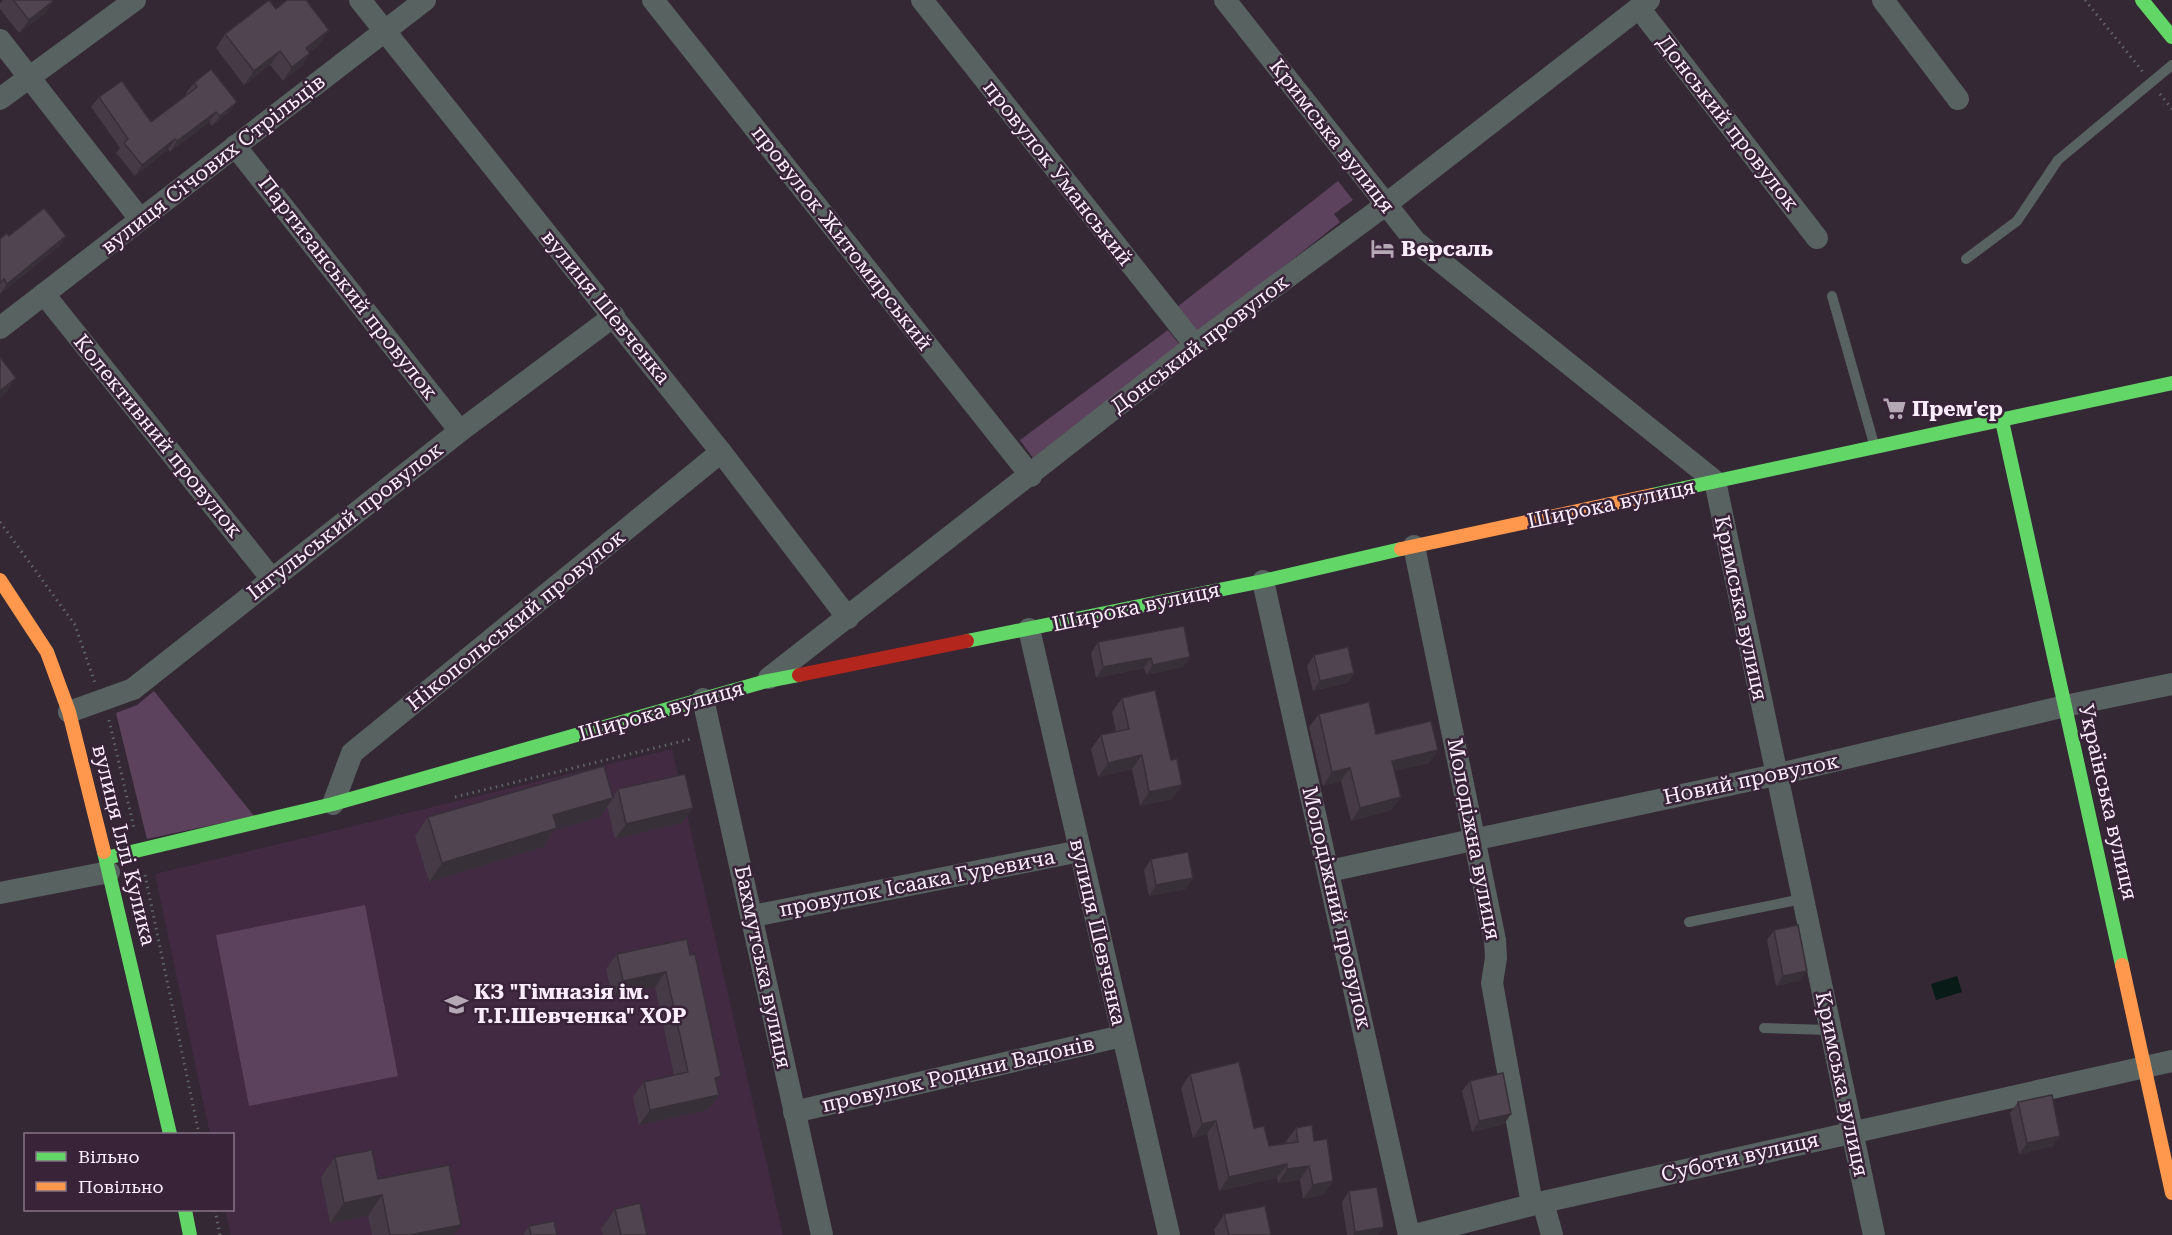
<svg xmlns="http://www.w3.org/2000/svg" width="2172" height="1235" font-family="'Roboto Serif',serif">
  <rect width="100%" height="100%" fill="#332833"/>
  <polygon fill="#422a43" points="672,749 783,1235 231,1235 225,1210 232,1210 232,1134 210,1134 155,874"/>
  <g fill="#5c425c">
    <polygon points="1338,181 1353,200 1334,214 1340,222 1198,334 1177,307"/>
    <polygon points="1168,330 1181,346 1033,458 1020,440"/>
    <polygon points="154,691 254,816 147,839 116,713 137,705"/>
    <polygon points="365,905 398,1076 249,1106 216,935"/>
  </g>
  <polygon fill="#091b16" points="1957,976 1962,992 1936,1000 1931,984"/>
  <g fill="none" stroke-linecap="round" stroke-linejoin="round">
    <g stroke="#616666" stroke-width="3" stroke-dasharray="1.5 4.5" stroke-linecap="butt">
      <polyline points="2085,0 2143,72"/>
      <polyline points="2160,94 2172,109"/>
      <polyline points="0,522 75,625 95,683"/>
      <polyline points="109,720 134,828"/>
      <polyline points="455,797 691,739"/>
      <polyline points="145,875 199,1134"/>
      <polyline points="215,1210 220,1235"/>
    </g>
    <g stroke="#586260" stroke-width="10">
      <polyline points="1966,259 2017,221 2058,160 2172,65"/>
      <polyline points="1832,296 1874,444"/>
      <polyline points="1689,922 1802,899"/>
      <polyline points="1764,1028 1830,1030"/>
    </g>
    <g stroke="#586260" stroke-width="22">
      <polyline points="360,0 721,452 848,618"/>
      <polyline points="653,0 1031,476"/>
      <polyline points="922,0 1195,345"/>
      <polyline points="1225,0 1415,241 1715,481 1874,1235"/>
      <polyline points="1883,0 1958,99"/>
      <polyline points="1639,8 1817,238"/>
      <polyline points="0,40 140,219"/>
      <polyline points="0,99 135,0"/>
      <polyline points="235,146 460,431"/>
      <polyline points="44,294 271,578"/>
      <polyline points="0,328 425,0"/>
      <polyline points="1414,546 1495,940 1496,958 1492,983 1532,1204"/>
      <polyline points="1263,581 1409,1235"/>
      <polyline points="1029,629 1169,1235"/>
      <polyline points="769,678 1195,345 1376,212 1649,0"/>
      <polyline points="703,699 822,1235"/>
      <polyline points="69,712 133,689 460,431 614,316"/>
      <polyline points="333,804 352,753 721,452"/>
      <polyline points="1329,871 1775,775 2065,706 2172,684"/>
      <polyline points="0,893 109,872"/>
      <polyline points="753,916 1080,851"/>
      <polyline points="794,1112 1122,1036"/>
      <polyline points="1543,1202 1552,1235"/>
      <polyline points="1415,1235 1543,1202 2172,1061"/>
    </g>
    <g stroke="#63d668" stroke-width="14">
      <polyline points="2142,0 2172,37"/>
      <polyline points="2002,421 2122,965"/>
      <polyline points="1652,495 2172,383"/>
      <polyline points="967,641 1263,581 1401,549"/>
      <polyline points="104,852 170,1134"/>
      <polyline points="106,858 333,804 763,682 799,675"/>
      <polyline points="185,1210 190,1235"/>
    </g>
    <g stroke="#ff974d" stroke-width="14">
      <polyline points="1401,549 1652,495"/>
      <polyline points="0,580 47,652 69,712 104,852"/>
      <polyline points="2122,965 2172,1193"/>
    </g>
    <polyline stroke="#b3261e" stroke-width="14" points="799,675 967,641"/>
  </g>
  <g fill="#453a45">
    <polygon points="3,0 52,0 53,1 44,14 19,33 0,9 0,4"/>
    <polygon points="276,9 320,44 309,52 310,53 301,67 283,81 270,65 244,85 216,48 225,34"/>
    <polygon points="194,83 229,112 212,126 209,122 170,152 168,149 135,176 116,153 120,148 91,107 99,97 151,122 187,94 186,93"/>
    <polygon points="9,236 66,236 59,246 0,294 0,239"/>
    <polygon points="1098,642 1190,657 1183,667 1146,675 1144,668 1096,678 1091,653"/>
    <polygon points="1314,655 1354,673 1347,683 1313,691 1307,666"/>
    <polygon points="1122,698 1171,760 1182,785 1172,799 1140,806 1132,769 1098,777 1091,749 1101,735 1116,731 1112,712"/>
    <polygon points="1319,714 1376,734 1438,750 1429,763 1394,771 1392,810 1351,821 1341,781 1323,786 1309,727"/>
    <polygon points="618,789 693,808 682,823 615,839 607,806 600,817 555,830 543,847 429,882 415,836 428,817 613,797"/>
    <polygon points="1151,859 1186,889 1149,896 1144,870"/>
    <polygon points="1774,930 1800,981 1776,986 1767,940"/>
    <polygon points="617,954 690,955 721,1076 716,1083 719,1095 708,1110 639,1125 633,1097 644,1082 674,1075 655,987 613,997 606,969"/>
    <polygon points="1190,1074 1254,1128 1269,1146 1287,1144 1286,1141 1296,1128 1314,1141 1333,1181 1323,1195 1303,1199 1300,1180 1278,1183 1277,1178 1219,1191 1207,1134 1193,1138 1181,1088"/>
    <polygon points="1470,1081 1511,1114 1504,1124 1472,1132 1462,1091"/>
    <polygon points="2018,1102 2053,1146 2019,1154 2010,1113"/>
    <polygon points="335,1157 454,1235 372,1235 368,1216 330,1223 321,1177"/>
    <polygon points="1349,1191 1378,1235 1347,1235 1342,1202"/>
    <polygon points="615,1209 647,1235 603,1235 601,1229"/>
    <polygon points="1224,1214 1271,1235 1215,1235 1214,1230"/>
    <polygon points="529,1226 557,1235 523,1235"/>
  </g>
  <g fill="#383038">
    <polygon points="53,1 44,14 19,33 29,20"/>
    <polygon points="329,30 320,44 296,62 306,48"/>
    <polygon points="280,51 270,65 244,85 254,71"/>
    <polygon points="310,53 301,67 283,81 292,67"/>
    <polygon points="237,102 229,112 212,126 220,116"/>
    <polygon points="216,112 209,122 170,152 177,141"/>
    <polygon points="175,139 168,149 135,176 142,165"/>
    <polygon points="66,236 59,246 0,294 7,284"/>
    <polygon points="16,378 6,393 0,398 0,391"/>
    <polygon points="1190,657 1183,667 1146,675 1153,665"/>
    <polygon points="1151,658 1144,668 1096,678 1103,667"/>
    <polygon points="1354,673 1347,683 1313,691 1320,681"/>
    <polygon points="1438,750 1429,763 1383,774 1392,761"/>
    <polygon points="1142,755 1132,769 1098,777 1108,763"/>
    <polygon points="1350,768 1341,781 1323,786 1332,772"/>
    <polygon points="1182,785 1172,799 1140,806 1149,792"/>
    <polygon points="1401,797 1392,810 1351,821 1360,808"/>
    <polygon points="613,798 600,817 555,830 543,847 429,882 442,863 553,815"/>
    <polygon points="693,808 682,823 615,839 626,824"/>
    <polygon points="1193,878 1186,889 1149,896 1156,885"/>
    <polygon points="1807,971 1800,981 1776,986 1783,976"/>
    <polygon points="666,972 655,987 613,997 623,981"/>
    <polygon points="721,1076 711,1091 715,1078"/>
    <polygon points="719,1095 708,1110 639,1125 650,1110"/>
    <polygon points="1511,1114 1504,1124 1472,1132 1479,1121"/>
    <polygon points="1216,1121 1207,1134 1193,1138 1202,1124"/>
    <polygon points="2060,1136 2053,1146 2019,1154 2027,1143"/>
    <polygon points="1287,1164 1277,1178 1219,1191 1229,1177"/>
    <polygon points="1309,1166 1300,1180 1278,1183 1287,1169"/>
    <polygon points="1333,1181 1323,1195 1303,1199 1313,1185"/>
    <polygon points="382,1195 368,1216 330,1223 344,1203"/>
    <polygon points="461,1225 454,1235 409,1235"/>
    <polygon points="1384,1227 1378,1235 1353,1235 1355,1232"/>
  </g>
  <g fill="#504450" stroke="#383038" stroke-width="1.5">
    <polygon points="13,0 52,0 53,1 29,20"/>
    <polygon points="269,0 276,9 287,0 306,0 329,30 306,48 310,53 292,67 280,51 254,71 225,34"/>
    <polygon points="211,69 237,102 220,116 216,112 177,141 175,139 142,165 124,143 128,139 99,97 122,81 151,122 197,87 194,83"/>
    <polygon points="44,208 66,236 7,284 4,279 0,283 0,239 7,233 9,236"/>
    <polygon points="0,357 16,378 0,391"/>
    <polygon points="1184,626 1190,657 1153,665 1151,658 1103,667 1098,642"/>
    <polygon points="1348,647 1354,673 1320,681 1314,655"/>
    <polygon points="1155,690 1171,760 1177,759 1182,785 1149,792 1142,755 1108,763 1101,735 1129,729 1122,698"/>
    <polygon points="1369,702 1376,734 1431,721 1438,750 1392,761 1401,797 1360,808 1350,768 1332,772 1319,714"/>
    <polygon points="604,766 613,798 553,815 557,828 442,863 428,817"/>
    <polygon points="685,774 693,808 626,824 618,789"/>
    <polygon points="1188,852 1193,878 1156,885 1151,859"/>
    <polygon points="1798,925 1807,971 1783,976 1774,930"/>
    <polygon points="687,939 690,955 695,954 721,1076 715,1078 719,1095 650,1110 644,1082 688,1072 666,972 623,981 617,954"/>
    <polygon points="1239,1062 1254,1128 1264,1126 1269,1146 1298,1142 1296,1128 1312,1125 1314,1141 1327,1139 1333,1181 1313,1185 1309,1166 1287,1169 1287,1164 1229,1177 1216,1121 1202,1124 1190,1074"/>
    <polygon points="1503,1073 1511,1114 1479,1121 1470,1081"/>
    <polygon points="2052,1095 2060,1136 2027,1143 2018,1102"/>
    <polygon points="372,1150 378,1179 449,1165 461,1225 409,1235 390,1235 382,1195 344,1203 335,1157"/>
    <polygon points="1377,1187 1384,1227 1355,1232 1349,1191"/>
    <polygon points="640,1203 647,1235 621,1235 615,1209"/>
    <polygon points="1265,1206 1271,1235 1229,1235 1224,1214"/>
    <polygon points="554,1221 557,1235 531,1235 529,1226"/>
  </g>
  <defs>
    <symbol id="hotel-bare" viewBox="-9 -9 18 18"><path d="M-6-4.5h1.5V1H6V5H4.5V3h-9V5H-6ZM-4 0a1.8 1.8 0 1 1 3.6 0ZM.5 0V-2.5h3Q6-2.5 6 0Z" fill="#b5a8b5" stroke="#382338" stroke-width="2.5" paint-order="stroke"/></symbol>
    <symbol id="supermarket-bare" viewBox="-9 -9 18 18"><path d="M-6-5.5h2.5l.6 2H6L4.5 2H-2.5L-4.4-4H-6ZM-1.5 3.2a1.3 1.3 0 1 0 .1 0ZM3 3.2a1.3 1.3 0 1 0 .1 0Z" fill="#b5a8b5" stroke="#382338" stroke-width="2.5" paint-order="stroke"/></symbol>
    <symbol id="school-bare" viewBox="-9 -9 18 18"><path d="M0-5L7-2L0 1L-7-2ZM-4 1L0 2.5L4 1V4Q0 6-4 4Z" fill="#b5a8b5" stroke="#382338" stroke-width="2.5" paint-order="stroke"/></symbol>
  </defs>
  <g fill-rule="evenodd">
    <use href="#hotel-bare" x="1366" y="232" width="33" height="33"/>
    <use href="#supermarket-bare" x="1878" y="392" width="33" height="33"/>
    <use href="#school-bare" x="440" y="988" width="33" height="33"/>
  </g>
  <g text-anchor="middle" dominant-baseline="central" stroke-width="5" stroke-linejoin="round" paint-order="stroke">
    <g font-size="21" fill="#fbedfb" stroke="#382338">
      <text transform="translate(1728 123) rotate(52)">Донський провулок</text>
      <text transform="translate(1332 136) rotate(52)">Кримська вулиця</text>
      <text transform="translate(213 164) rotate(-38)">вулиця Січових Стрільців</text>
      <text transform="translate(1058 173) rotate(52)">провулок Уманський</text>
      <text transform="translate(842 238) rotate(52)">провулок Житомирський</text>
      <text transform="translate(348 288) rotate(52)">Партизанський провулок</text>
      <text transform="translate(606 307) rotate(51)">вулиця Шевченка</text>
      <text transform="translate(1200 344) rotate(-37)">Донський провулок</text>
      <text transform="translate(158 436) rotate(51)">Колективний провулок</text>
      <text transform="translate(1611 504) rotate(-12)">Широка вулиця</text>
      <text transform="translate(345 521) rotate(-38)">Інгульський провулок</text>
      <text transform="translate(1136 607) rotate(-12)">Широка вулиця</text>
      <text transform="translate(1741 608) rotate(78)">Кримська вулиця</text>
      <text transform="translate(516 620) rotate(-39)">Нікопольський провулок</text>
      <text transform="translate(661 711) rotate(-16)">Широка вулиця</text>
      <text transform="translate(1751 779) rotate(-12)">Новий провулок</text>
      <text transform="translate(2108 802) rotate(77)">Українська вулиця</text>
      <text transform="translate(1474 839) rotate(79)">Молодіжна вулиця</text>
      <text transform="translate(124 845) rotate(76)">вулиця Іллі Кулика</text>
      <text transform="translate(917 883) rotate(-11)">провулок Ісаака Гуревича</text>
      <text transform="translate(1337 908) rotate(77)">Молодіжний провулок</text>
      <text transform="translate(1098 932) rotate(77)">вулиця Шевченка</text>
      <text transform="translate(763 967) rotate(78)">Бахмутська вулиця</text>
      <text transform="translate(958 1074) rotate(-13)">провулок Родини Вадонів</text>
      <text transform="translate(1842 1084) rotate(78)">Кримська вулиця</text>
      <text transform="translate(1740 1157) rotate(-13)">Суботи вулиця</text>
    </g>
    <g font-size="21" font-weight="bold" fill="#fbedfb" stroke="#382338" text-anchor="start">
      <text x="1401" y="249">Версаль</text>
      <text x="1912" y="409">Прем'єр</text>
      <text x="474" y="992">КЗ "Гімназія ім.<tspan x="474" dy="24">Т.Г.Шевченка" ХОР</tspan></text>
    </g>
  </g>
  <rect x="24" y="1133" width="210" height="78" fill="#382338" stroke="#867486" stroke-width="1.5"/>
  <rect x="36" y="1152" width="30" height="9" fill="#63d668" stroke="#867486" stroke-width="1.5"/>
  <text x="78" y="1163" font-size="18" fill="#fbedfb">Вільно</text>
  <rect x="36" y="1182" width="30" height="9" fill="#ff974d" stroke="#867486" stroke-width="1.5"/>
  <text x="78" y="1193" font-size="18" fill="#fbedfb">Повільно</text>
</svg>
